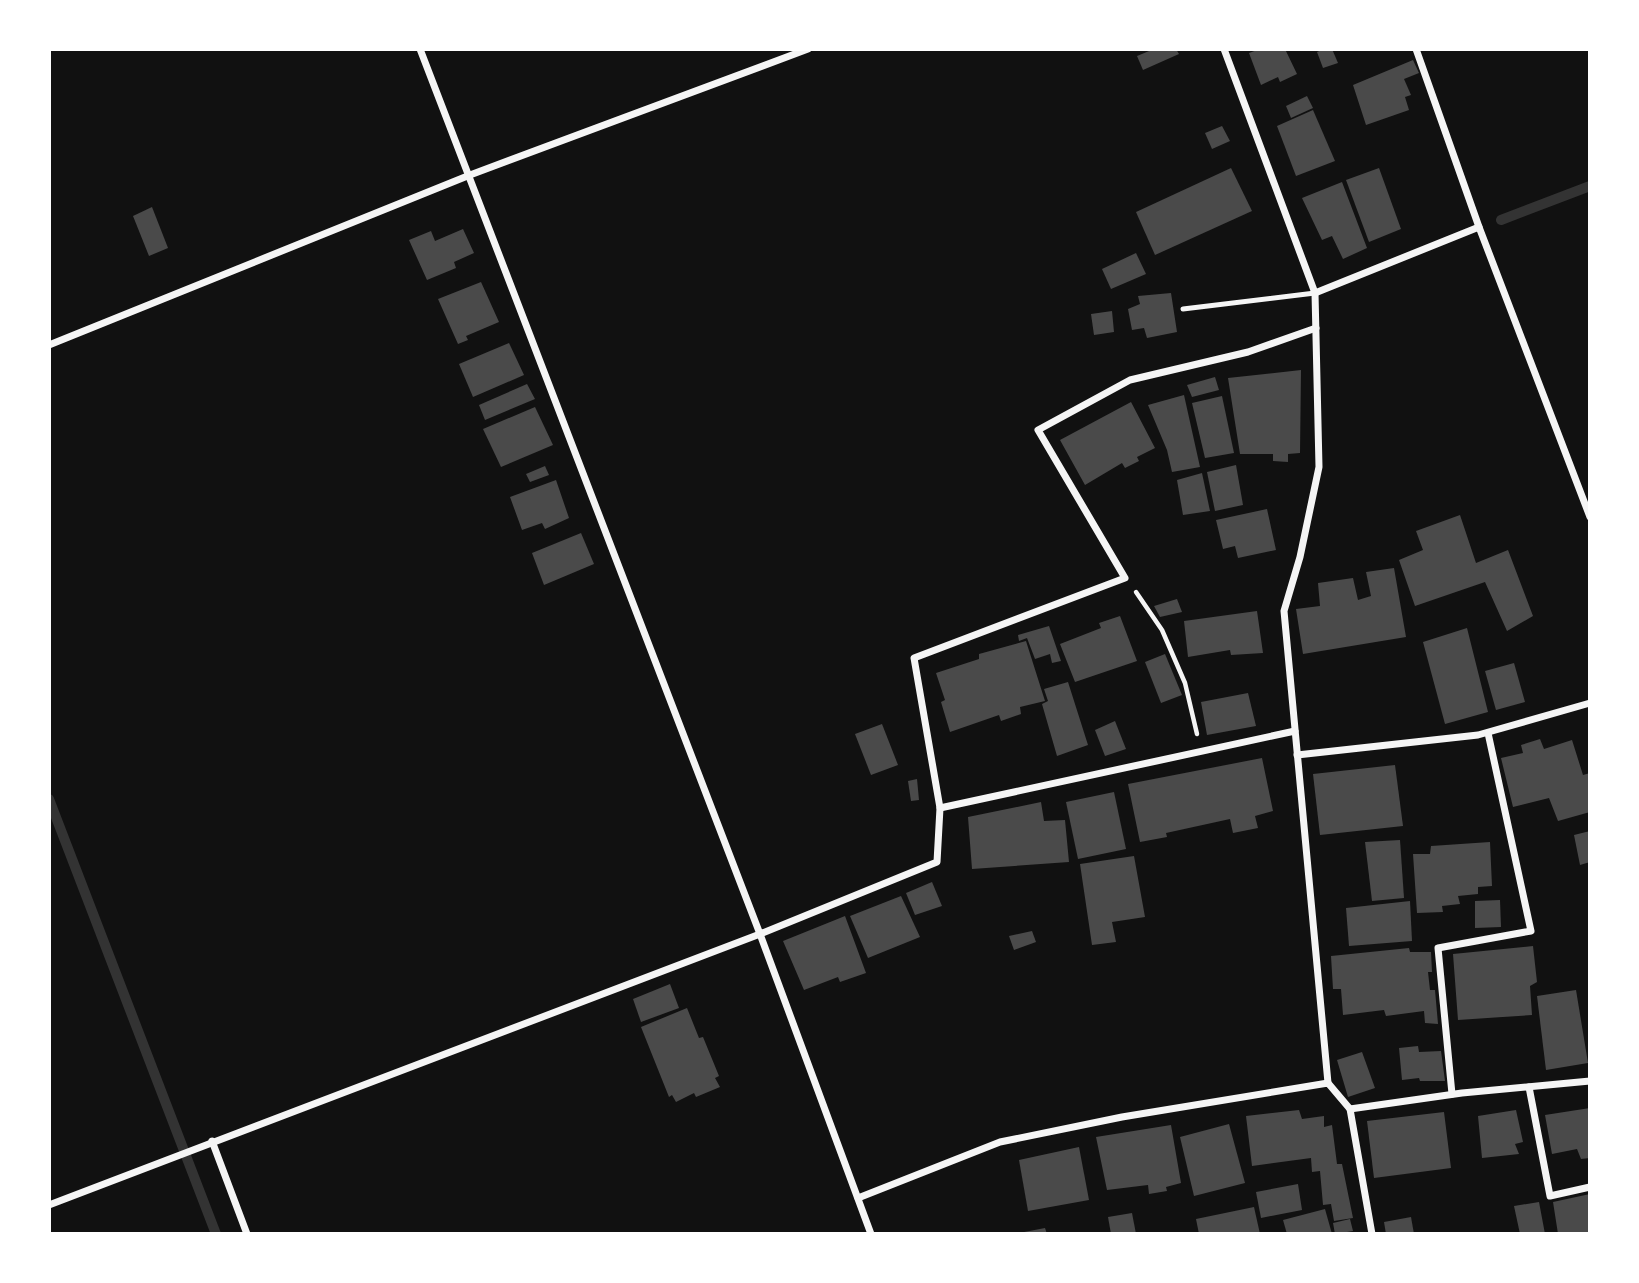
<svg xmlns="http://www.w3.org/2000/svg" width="1639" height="1283" font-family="Helvetica,sans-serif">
  <rect width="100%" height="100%" fill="#111"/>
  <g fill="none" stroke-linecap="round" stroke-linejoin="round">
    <g stroke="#333" stroke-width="10">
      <polyline points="1501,220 1590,186"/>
      <polyline points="49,799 216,1234"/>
    </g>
  </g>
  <g fill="#4a4a4a">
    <polygon points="1154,49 1176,49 1179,54 1143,70 1137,56"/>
    <polygon points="1260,49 1285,49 1297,74 1280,82 1278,77 1261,85 1249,53"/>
    <polygon points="1324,49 1332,49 1338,63 1323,68 1317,52"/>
    <polygon points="1413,60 1419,73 1404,79 1411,95 1405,97 1409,110 1366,125 1353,85"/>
    <polygon points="1307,96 1313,108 1291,118 1286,106"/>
    <polygon points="1313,110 1335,161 1296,176 1277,126"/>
    <polygon points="1222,126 1230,141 1212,149 1205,133"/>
    <polygon points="1231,168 1252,211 1155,255 1136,212"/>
    <polygon points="1379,168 1401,229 1369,242 1346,180"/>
    <polygon points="1342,182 1367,248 1343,259 1332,236 1322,240 1302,198"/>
    <polygon points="152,207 168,248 149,256 133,216"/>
    <polygon points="463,229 474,253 454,262 456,268 427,280 409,240 431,231 435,241"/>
    <polygon points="1136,253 1146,274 1111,289 1102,269"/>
    <polygon points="481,282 499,322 466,336 468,340 458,344 438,299"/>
    <polygon points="1171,293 1177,332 1147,338 1144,328 1132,330 1128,309 1140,304 1138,296"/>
    <polygon points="1112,311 1114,332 1094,335 1091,314"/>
    <polygon points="509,343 524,375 473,397 459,364"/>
    <polygon points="1301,370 1300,453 1288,454 1288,462 1273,461 1273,454 1240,454 1228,378"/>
    <polygon points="1215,377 1219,390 1192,397 1187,385"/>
    <polygon points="527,384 535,399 485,420 479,405"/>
    <polygon points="1184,395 1200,467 1172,472 1167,450 1148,405"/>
    <polygon points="1222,396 1234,453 1205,458 1192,403"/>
    <polygon points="1131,402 1155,448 1137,457 1139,461 1125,468 1122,463 1085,485 1060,440"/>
    <polygon points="535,407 553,445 501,467 483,429"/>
    <polygon points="1236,465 1243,505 1215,511 1207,472"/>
    <polygon points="545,466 549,475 530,482 526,474"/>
    <polygon points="1202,473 1210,511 1183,515 1177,480"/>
    <polygon points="556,480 569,518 545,529 542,523 522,530 510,497"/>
    <polygon points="1267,509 1276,550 1238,558 1235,546 1223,549 1216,520"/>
    <polygon points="1460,515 1476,563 1508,550 1533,616 1507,631 1485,582 1415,606 1399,560 1423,550 1416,531"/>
    <polygon points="581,533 594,564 544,585 532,553"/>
    <polygon points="1394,568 1406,637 1303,654 1296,609 1320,606 1318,583 1353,578 1358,600 1371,596 1366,572"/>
    <polygon points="1177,599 1182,612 1160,617 1154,606"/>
    <polygon points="1257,611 1263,653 1231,655 1230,650 1188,657 1184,621"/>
    <polygon points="1120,616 1137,661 1075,682 1060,644 1101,628 1099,623"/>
    <polygon points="1049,626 1061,661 1052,663 1050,654 1035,659 1027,638 1019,641 1018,635"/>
    <polygon points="1467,628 1488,712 1445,724 1423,642"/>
    <polygon points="1026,641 1045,701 1020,707 1021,714 1001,721 999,715 950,732 941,702 945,700 936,673 979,659 979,654"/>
    <polygon points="1165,654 1182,695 1161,703 1145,662"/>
    <polygon points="1514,663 1525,702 1496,710 1485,671"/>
    <polygon points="1068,682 1088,745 1057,756 1042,704 1048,701 1044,689"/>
    <polygon points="1248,693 1256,726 1207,735 1201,702"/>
    <polygon points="1115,721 1126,749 1105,756 1095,730"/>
    <polygon points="882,724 898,765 871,775 855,734"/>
    <polygon points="1540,739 1544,749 1572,740 1583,775 1590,773 1590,812 1558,821 1549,798 1513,807 1501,758 1523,753 1521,745"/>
    <polygon points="1262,758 1273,811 1255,816 1258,828 1233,833 1230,819 1166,833 1167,837 1140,842 1128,784"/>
    <polygon points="1395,765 1403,826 1320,835 1313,774"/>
    <polygon points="917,779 919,800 911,801 908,781"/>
    <polygon points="1114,792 1126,849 1078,859 1066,802"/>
    <polygon points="1041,802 1044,821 1065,820 1069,862 972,869 968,817"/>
    <polygon points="1590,831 1590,862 1580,865 1574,835"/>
    <polygon points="1400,840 1404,898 1372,901 1365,842"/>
    <polygon points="1490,842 1492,886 1478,887 1478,894 1458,896 1460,904 1442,906 1443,912 1417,913 1413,854 1430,854 1431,846"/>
    <polygon points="1134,856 1145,917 1112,922 1116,942 1092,945 1080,864"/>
    <polygon points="932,882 942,906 915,915 906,893"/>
    <polygon points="901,896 920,937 868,958 850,916"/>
    <polygon points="1500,900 1501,927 1475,928 1475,901"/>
    <polygon points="1410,901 1412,941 1349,946 1346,908"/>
    <polygon points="845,916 866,973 840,982 838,977 804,990 783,941"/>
    <polygon points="1032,931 1036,942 1014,950 1009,936"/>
    <polygon points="1533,946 1537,982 1530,986 1532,1015 1458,1020 1453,954"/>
    <polygon points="1409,948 1410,952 1431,952 1432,972 1428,972 1430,990 1435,990 1438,1024 1425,1023 1424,1011 1386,1016 1384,1010 1343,1015 1341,989 1333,989 1331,956"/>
    <polygon points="670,984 679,1008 641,1022 633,999"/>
    <polygon points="1576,990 1588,1063 1546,1070 1537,996"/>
    <polygon points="687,1008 699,1038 703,1037 719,1076 715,1078 720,1087 696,1097 694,1093 676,1102 672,1095 669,1097 641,1027"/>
    <polygon points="1418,1046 1419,1052 1441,1051 1445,1081 1420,1081 1419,1078 1402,1080 1399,1048"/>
    <polygon points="1362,1052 1375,1088 1348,1097 1337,1060"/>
    <polygon points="1590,1108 1590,1158 1581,1159 1577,1149 1552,1154 1545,1115"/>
    <polygon points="1299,1110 1302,1119 1324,1116 1324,1127 1332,1125 1337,1164 1342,1164 1353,1218 1334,1221 1331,1204 1323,1205 1320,1171 1312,1172 1311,1158 1252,1166 1246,1116"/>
    <polygon points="1516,1110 1523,1142 1515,1144 1519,1154 1482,1158 1478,1116"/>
    <polygon points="1444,1112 1451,1168 1374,1178 1367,1121"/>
    <polygon points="1229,1124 1245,1183 1194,1196 1180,1137"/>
    <polygon points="1171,1125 1181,1183 1166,1187 1167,1191 1149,1194 1148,1185 1107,1190 1096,1137"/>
    <polygon points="1079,1147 1089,1200 1028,1211 1019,1160"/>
    <polygon points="1298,1184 1302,1210 1261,1218 1256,1192"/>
    <polygon points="1590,1194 1590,1234 1558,1234 1553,1202"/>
    <polygon points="1539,1202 1545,1234 1520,1234 1514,1206"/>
    <polygon points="1254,1207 1260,1234 1199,1234 1196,1219"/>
    <polygon points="1325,1209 1332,1234 1287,1234 1283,1220"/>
    <polygon points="1132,1213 1136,1234 1111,1234 1108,1217"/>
    <polygon points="1411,1217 1414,1234 1386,1234 1384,1222"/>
    <polygon points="1350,1219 1353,1231 1335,1234 1333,1223"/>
    <polygon points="1045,1228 1047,1234 1019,1234 1019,1233"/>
  </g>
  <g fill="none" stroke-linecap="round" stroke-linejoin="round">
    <polyline stroke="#f5f5f5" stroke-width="4.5" points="1136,592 1162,630 1185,683 1197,734"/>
    <polyline stroke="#f5f5f5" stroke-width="5" points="1183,309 1315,293"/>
    <g stroke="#f5f5f5" stroke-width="7">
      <polyline points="420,49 760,934 871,1234"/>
      <polyline points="1224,49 1315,293 1319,467 1300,557 1284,611 1328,1083"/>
      <polyline points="1416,49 1479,227"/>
      <polyline points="1315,293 1479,227 1590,517"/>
      <polyline points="49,345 470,175 808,49"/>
      <polyline points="1297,755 1478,735 1590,703"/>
      <polyline points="940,808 1295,731"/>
      <polyline points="1529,1087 1550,1196 1590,1187"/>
      <polyline points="1452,1094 1438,948 1531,931 1488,733"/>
      <polyline points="1350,1109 1462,1093 1590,1081"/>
      <polyline points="212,1141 247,1234"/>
      <polyline points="858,1198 1000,1142 1122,1117 1328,1083 1350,1109 1372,1234"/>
      <polyline points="49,1205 760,934 937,862 940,808 914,658 1125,578 1038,430 1130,380 1248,352 1316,328"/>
    </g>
  </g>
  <rect width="1639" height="1283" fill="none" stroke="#ffffff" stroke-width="102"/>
</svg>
